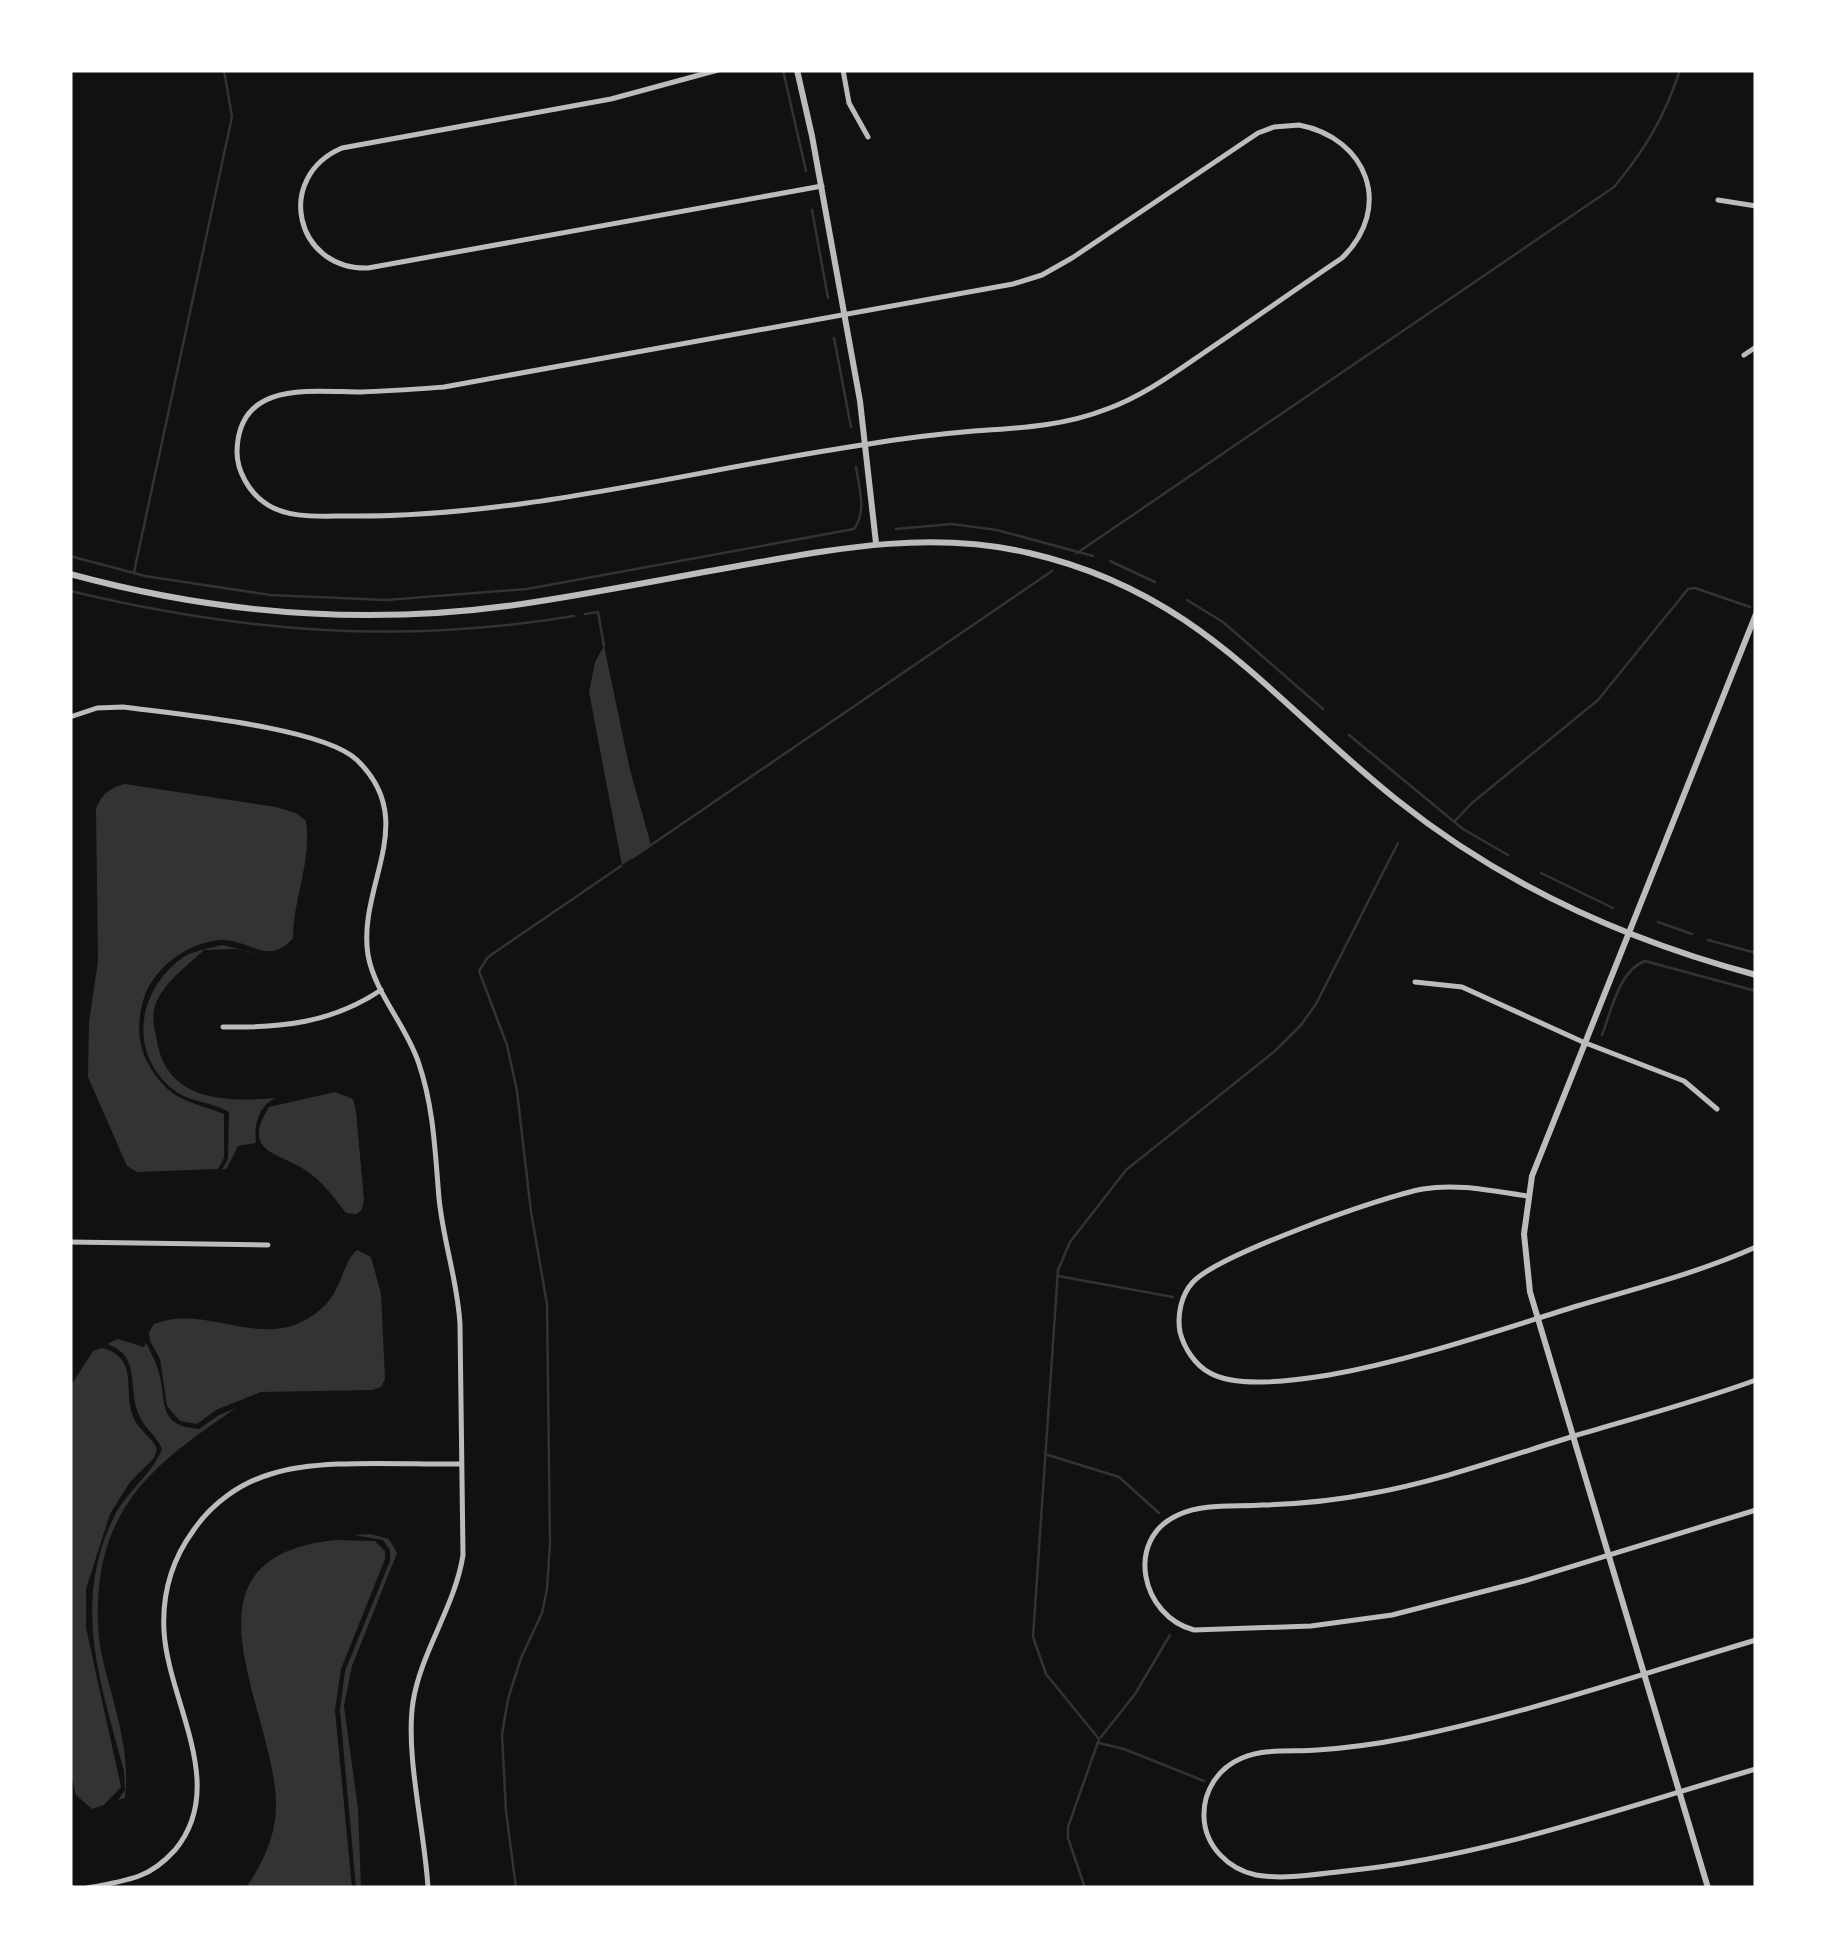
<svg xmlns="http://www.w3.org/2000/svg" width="1826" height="1958" font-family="Figtree,sans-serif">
  <rect width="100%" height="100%" fill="#111"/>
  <g fill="#333">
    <polygon points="604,646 630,770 651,845 622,865 589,692 595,662"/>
    <path d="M125,784L276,807L296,813L306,821C312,861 293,899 293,938C268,967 250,939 221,940C186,942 149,971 142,1005C137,1026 138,1046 149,1065C170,1102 189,1100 224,1114V1158L218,1169L137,1172L127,1166L88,1077L89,1022L98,961L96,809C102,794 109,788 125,784Z"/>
    <path d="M222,945L263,955L237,949L204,950C188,965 158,987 154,1010C152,1019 155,1032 157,1041C167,1102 227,1102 276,1098C258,1106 254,1125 256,1143L238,1146L227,1168L222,1170L228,1159L229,1112C213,1102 194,1103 178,1093C126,1057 136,989 185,956C196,950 211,948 222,945Z"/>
    <path d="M335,1092L353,1099L356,1111L364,1200L362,1209L357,1214L346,1213C334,1198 324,1183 308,1172C280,1152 240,1154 269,1107Z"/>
    <path d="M357,1250L371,1257L381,1294L385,1379L381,1387L372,1390L261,1392L216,1410L197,1424L180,1421L167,1406L160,1359L150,1341L149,1332L154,1324C211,1302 267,1357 321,1309C342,1291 342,1263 357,1250Z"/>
    <path d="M118,1339L144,1347L146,1343C153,1356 158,1367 161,1381C165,1410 163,1426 199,1429L219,1415L236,1408C166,1456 107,1497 99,1588C97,1610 97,1634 102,1656C113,1704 131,1749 125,1798L118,1800L125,1790L124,1771C101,1684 71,1604 114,1517C126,1492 154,1472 162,1449C156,1435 144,1428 139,1415C127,1387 142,1356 107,1344Z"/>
    <path d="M102,1348C143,1358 119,1397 137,1424C144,1434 152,1438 157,1449L154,1458L130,1482L110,1514L86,1589V1628L121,1787L104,1805L92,1809L76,1795L70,1770V1387L93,1351Z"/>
    <polygon points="370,1534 389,1539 397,1553 352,1666 344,1706 358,1809 361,1888 356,1888 340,1710 345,1671 390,1561 390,1550 383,1540 354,1535"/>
    <path d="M335,1540L375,1541L385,1551V1559L341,1669L335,1710L352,1888H246C263,1863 277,1834 276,1802C273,1705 169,1558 335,1540Z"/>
  </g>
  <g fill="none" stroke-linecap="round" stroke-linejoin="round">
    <g stroke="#333" stroke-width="2.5">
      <polyline points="783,70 806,171"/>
      <polyline points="812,210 828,298"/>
      <polyline points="834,338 851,427"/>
      <polyline points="896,529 952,524 997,530 1093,556"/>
      <path d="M1077,553L1614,187C1645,150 1665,116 1680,70"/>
      <path d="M70,556L145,576L270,595L386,600L527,589L854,529C867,512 859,487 856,467"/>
      <polyline points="1110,561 1155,582"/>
      <polyline points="134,572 232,117 224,70"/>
      <path d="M70,591C242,632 398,645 574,616"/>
      <polyline points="1187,600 1223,622 1323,709"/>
      <polyline points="585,614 598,612 604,646"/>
      <polyline points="1349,735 1463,829 1508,855"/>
      <polyline points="1454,822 1472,803 1598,700 1688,589 1695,588 1750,607"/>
      <polyline points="632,858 1052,571"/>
      <polyline points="1541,873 1613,908"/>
      <polyline points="1658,922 1692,934"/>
      <polyline points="1708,940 1756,953"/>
      <path d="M1602,1035C1611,1012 1619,970 1645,961L1756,991"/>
      <polyline points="1058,1276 1173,1297"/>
      <polyline points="1048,1455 1119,1477 1159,1513"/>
      <polyline points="1101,1737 1135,1694 1170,1635"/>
      <polyline points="1099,1743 1124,1749 1204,1781"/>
      <polyline points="516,1888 506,1811 502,1734 508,1699 521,1658 542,1613 547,1589 550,1543 547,1304 531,1212 517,1091 507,1045 479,971 488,957 621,866"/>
      <polyline points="1085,1888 1068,1838 1068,1827 1099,1739 1046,1674 1033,1637 1058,1270 1070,1242 1126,1170 1275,1051 1301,1025 1316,1004 1398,843"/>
    </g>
    <g stroke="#bcbcbc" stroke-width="5">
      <path d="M718,70L611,99L342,148C274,177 295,270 368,268L822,186"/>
      <polyline points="843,70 849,103 868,137"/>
      <path d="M1299,125C1367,138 1394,207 1342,258C1296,289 1251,321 1205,352C1174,373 1143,396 1107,409C1064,426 1020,428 974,431C939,434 904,438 869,444C695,469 523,518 346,516C320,516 287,519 265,503C249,492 237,471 237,452C238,379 313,392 361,392C389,391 416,389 444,387L1013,284L1042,275L1072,258L1258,133L1274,127Z"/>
      <polyline points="1718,200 1756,206"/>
      <polyline points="1744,355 1756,347"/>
      <path d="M70,717L97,708L123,707C175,714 322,727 357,760C421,822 357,885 368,955C375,994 407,1026 419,1064C434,1109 435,1152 439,1198C443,1241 458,1282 460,1325L463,1555C455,1607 421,1651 413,1702C405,1755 425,1832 428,1888"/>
      <polyline points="1415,982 1462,987 1583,1042 1684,1081 1717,1109"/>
      <path d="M223,1027C281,1028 332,1023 381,990"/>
      <path d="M1527,1196C1492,1191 1458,1183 1423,1189C1383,1196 1218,1255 1193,1282C1181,1295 1177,1315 1180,1332C1184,1348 1195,1365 1210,1373C1238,1389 1298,1380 1329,1375C1413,1360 1496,1331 1577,1306C1637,1288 1698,1273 1756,1247"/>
      <polyline points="70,1242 268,1245"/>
      <path d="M1756,1380C1696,1402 1634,1418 1574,1436C1506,1457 1437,1482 1368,1494C1333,1501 1297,1504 1262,1505C1235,1507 1203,1503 1178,1515C1124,1539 1141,1616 1194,1630L1311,1626L1392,1615L1524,1581L1756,1510"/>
      <path d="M1756,1640C1641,1674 1525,1714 1407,1738C1377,1744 1347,1748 1317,1750C1293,1752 1265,1748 1242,1758C1218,1768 1203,1791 1204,1817C1205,1846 1228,1869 1256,1875C1284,1880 1318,1874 1346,1871C1487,1857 1621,1808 1756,1769"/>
      <polyline points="70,1887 73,1888"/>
      <path d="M87,1888C104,1885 122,1882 139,1876C153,1871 165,1861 175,1850C229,1785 168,1702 164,1631C162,1595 172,1560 193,1531C211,1504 240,1483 271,1474C320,1458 407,1465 460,1464"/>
    </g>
    <g stroke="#bcbcbc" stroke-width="6">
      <polyline points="797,70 812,136 860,401 876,543"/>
      <path d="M70,574C224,616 383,627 541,601C611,590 680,576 749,564C844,547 934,531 1029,553C1199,592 1270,699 1397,800C1503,885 1625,940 1756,975"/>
      <polyline points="1708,1888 1530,1292 1524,1234 1532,1176 1756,614"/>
    </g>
  </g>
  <rect width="1826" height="1958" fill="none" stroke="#ffffff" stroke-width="145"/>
</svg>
